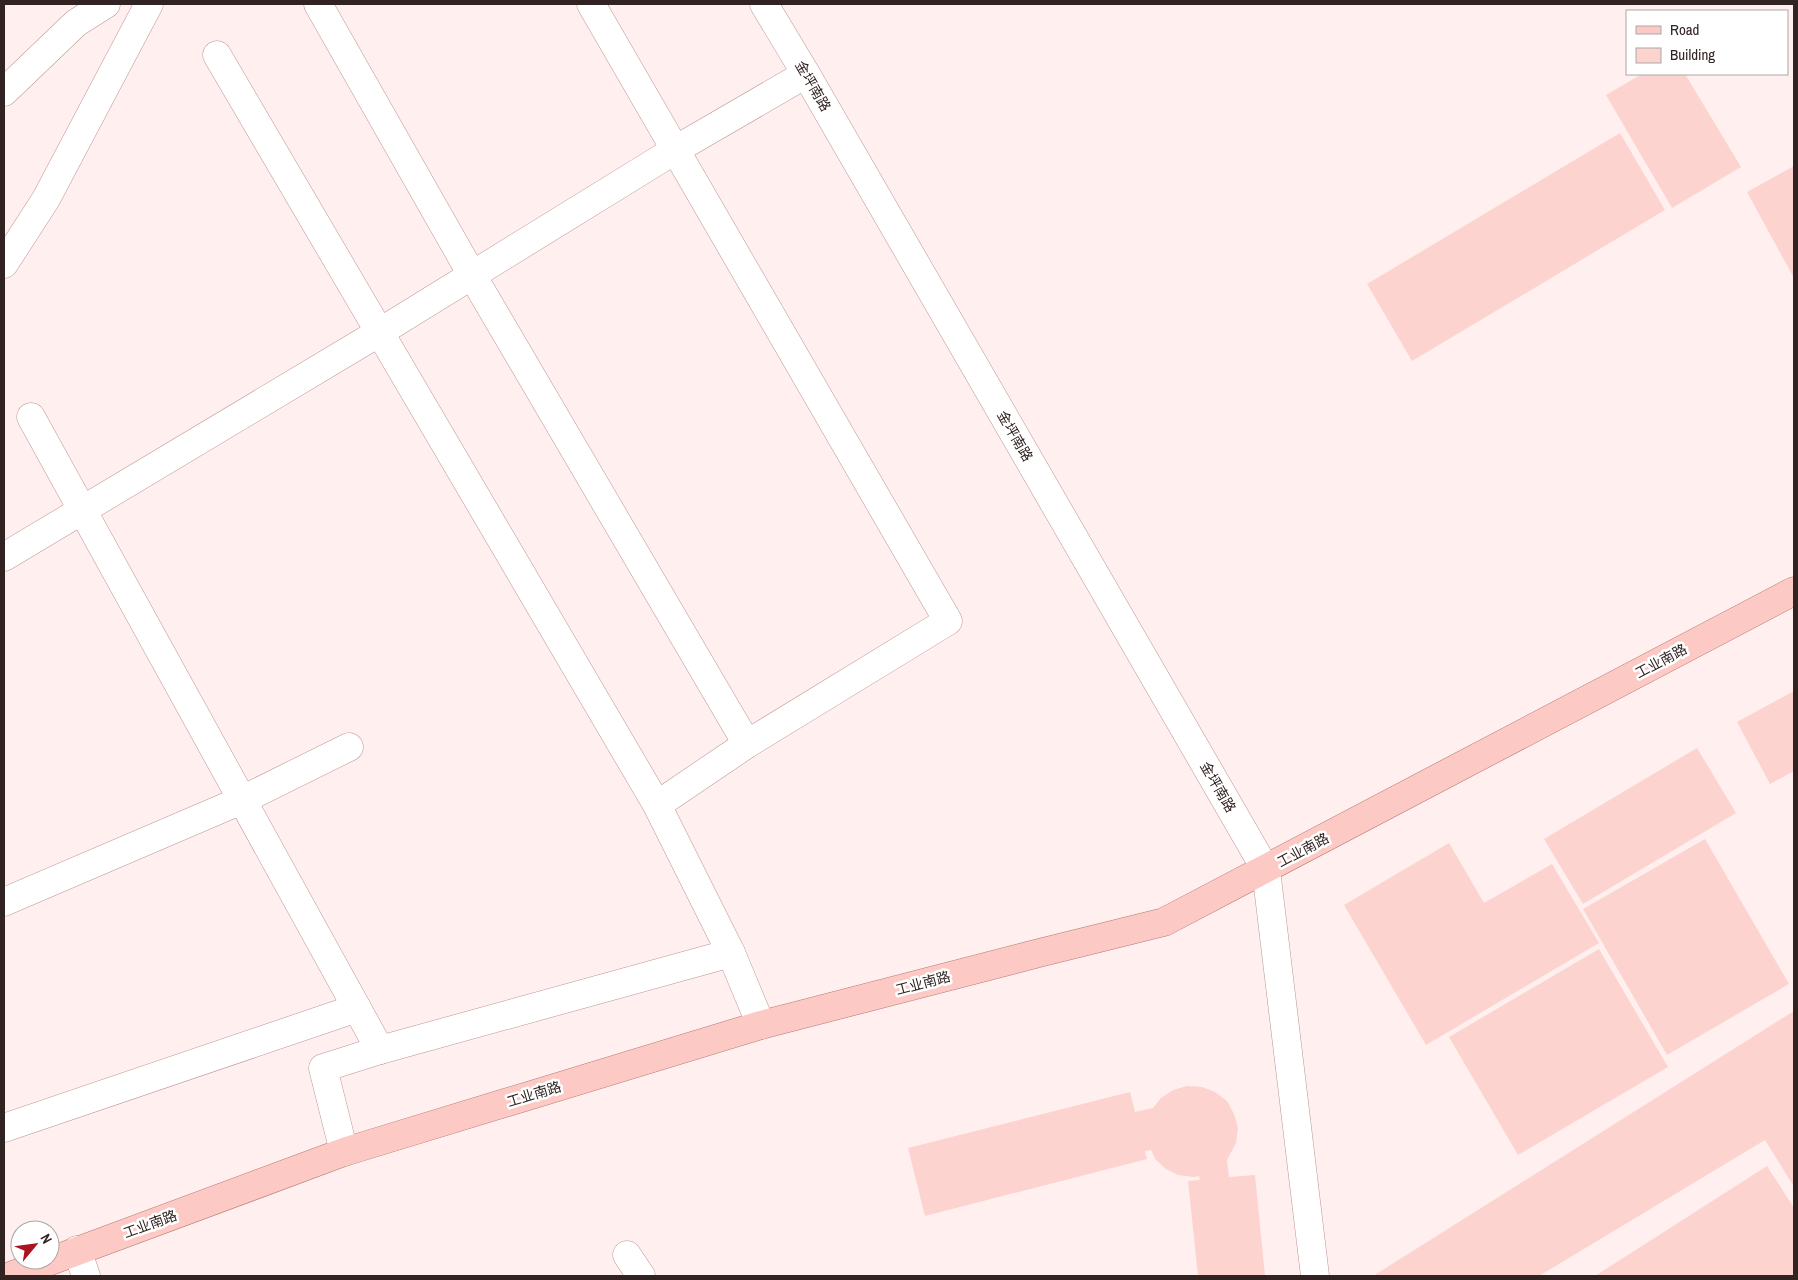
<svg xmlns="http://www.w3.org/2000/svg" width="1798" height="1280" font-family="'Archivo Narrow','Noto Sans SC',sans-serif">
  <rect width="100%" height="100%" fill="#ffefee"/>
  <g fill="#fdd3cf">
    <polygon points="1642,74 1685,74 1741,167 1672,208 1606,95"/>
    <polygon points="1620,133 1665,210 1412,361 1367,284"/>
    <polygon points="1794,166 1794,278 1747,192"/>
    <polygon points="1794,691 1794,771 1770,784 1737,722"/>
    <polygon points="1697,748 1736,813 1583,904 1544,839"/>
    <polygon points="1705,839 1789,984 1667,1055 1583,909"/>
    <polygon points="1449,843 1484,903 1552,864 1599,943 1426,1045 1344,905"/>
    <polygon points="1599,949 1668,1067 1518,1155 1449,1037"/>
    <polygon points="1794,1011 1794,1187 1765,1140 1539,1276 1373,1276"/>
    <polygon points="1187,1086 1202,1087 1215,1092 1227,1101 1234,1114 1238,1128 1236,1143 1227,1160 1229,1177 1255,1175 1265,1276 1198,1276 1188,1181 1200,1180 1199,1176 1194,1177 1178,1175 1166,1169 1156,1160 1151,1150 1145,1151 1147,1159 925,1216 908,1148 1130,1092 1135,1112 1153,1108 1161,1098 1173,1090"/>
    <polygon points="1767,1166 1794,1208 1794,1276 1595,1276"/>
  </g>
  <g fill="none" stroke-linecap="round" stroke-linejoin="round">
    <defs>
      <g id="minor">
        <polyline points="318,4 472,275 747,744"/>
        <polyline points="591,4 948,621 747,744 657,805"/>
        <polyline points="764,4 806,74 1266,870 1315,1276"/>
        <polyline points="217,55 657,805 731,953 761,1025"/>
        <polyline points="4,92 76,23 106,4"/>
        <polyline points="4,264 46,199 149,4"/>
        <polyline points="31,417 380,1050"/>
        <polyline points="4,557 380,332 675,150 806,74"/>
        <polyline points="4,902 242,800 349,747"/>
        <polyline points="4,1128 357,1008"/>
        <polyline points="344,1152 323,1068 380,1050 731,953"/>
        <polyline points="77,1250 86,1276"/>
        <polyline points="627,1255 641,1276"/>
      </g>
      <polyline id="major" points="10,1276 344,1152 761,1025 1039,953 1164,922 1794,591"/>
    </defs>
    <use href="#minor" stroke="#ba9794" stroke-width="29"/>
    <use href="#major" stroke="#b47873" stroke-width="29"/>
    <use href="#minor" stroke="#fff" stroke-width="28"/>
    <use href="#major" stroke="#fdc9c5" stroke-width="28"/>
  </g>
  <g text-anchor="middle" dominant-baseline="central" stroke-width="5" stroke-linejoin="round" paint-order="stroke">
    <g font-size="14" fill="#302322" stroke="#fff">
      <text transform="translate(813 86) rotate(60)">金坪南路</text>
      <text transform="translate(1015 436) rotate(60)">金坪南路</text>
      <text transform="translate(1661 661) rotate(-28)">工业南路</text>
      <text transform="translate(1218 787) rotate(60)">金坪南路</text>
      <text transform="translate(1303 850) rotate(-28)">工业南路</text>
      <text transform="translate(923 983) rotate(-15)">工业南路</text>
      <text transform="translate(534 1094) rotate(-17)">工业南路</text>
      <text transform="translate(150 1224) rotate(-20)">工业南路</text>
    </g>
  </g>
  <rect width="1798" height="1280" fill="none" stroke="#302322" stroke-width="10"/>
  <rect x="1626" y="10" width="162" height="65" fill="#ffffff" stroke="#aca7a7"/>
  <rect x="1636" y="26" width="25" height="8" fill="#fdc9c5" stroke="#aca7a7"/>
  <text x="1670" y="35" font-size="15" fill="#302322">Road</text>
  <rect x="1636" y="48" width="25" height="15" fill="#fdd3cf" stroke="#aca7a7"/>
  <text x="1670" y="60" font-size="15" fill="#302322">Building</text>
  <g transform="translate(35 1245) rotate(61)"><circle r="24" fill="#ffffff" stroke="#aca7a7"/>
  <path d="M0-4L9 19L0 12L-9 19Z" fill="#a91322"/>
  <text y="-8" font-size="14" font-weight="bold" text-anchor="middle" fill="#302322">N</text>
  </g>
</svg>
